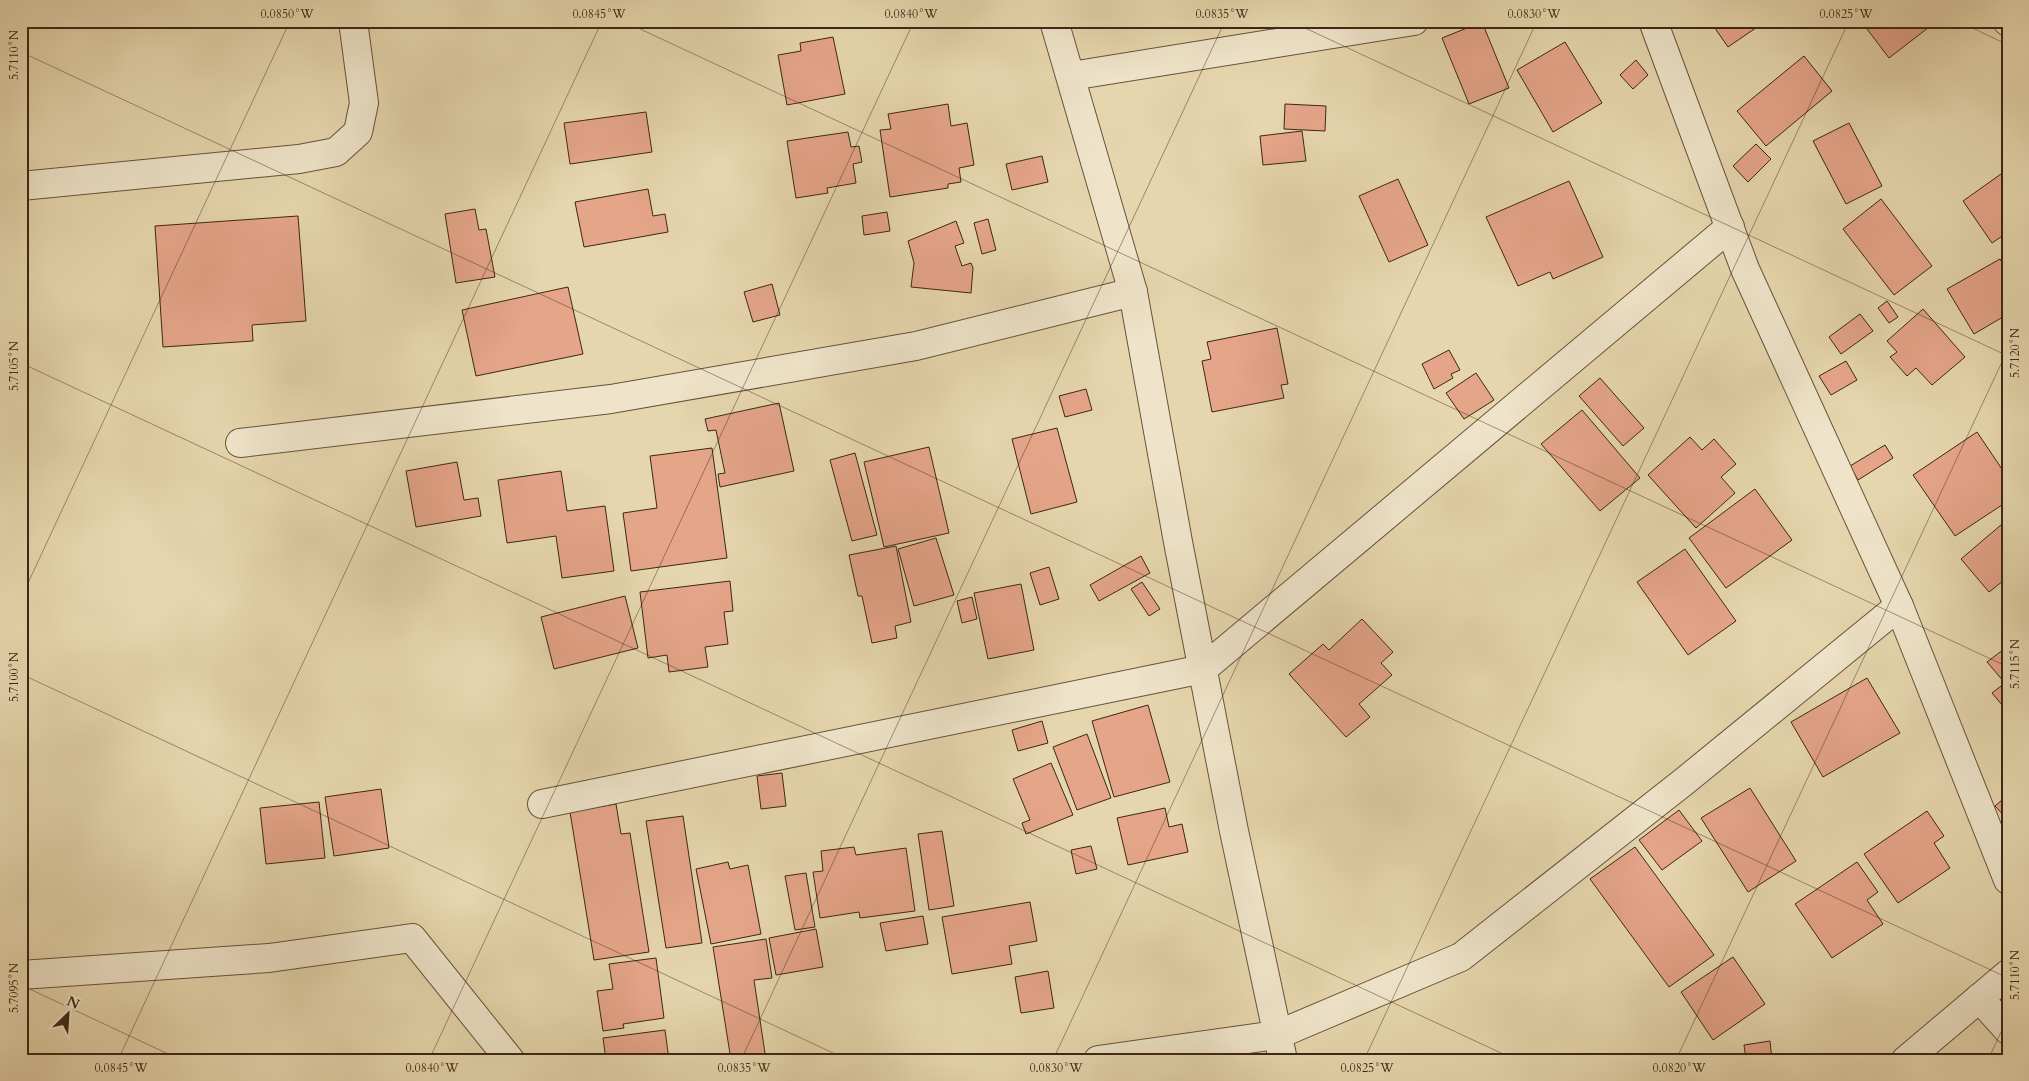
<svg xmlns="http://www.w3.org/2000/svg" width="2029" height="1081" font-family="Cardo,serif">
  <rect width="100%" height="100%" fill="#e6d6ad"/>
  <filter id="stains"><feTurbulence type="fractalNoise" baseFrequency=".004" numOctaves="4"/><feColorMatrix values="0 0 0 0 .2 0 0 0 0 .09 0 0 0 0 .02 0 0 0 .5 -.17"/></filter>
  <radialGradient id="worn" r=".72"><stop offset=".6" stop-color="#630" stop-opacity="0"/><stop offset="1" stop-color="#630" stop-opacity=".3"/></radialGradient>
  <g fill="#e5a589" stroke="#3c2715">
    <polygon points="1096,21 1129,21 1129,23 1097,27"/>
    <polygon points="1710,21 1766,21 1728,47"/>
    <polygon points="1861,21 1937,21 1889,58"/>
    <polygon points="1482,22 1509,88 1469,104 1442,38"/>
    <polygon points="833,37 845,94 787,105 778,55 801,51 800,43"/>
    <polygon points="1565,42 1602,103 1553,132 1517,70"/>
    <polygon points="1804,56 1832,91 1766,146 1737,111"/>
    <polygon points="1636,60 1648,75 1633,89 1620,75"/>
    <polygon points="2008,100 2008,121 2003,101"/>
    <polygon points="948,104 951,126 967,123 974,165 959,168 961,182 948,184 948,188 890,197 880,130 891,129 888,114"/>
    <polygon points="1285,104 1326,106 1325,131 1284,129"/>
    <polygon points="646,112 652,152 570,164 564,123"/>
    <polygon points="1849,123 1882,186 1846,204 1813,141"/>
    <polygon points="1302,131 1306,161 1263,165 1260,136"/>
    <polygon points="848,132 851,147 859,146 862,162 853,164 856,183 827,188 828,193 796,198 787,141"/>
    <polygon points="1756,144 1771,159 1748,182 1733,166"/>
    <polygon points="1042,156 1048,182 1012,190 1006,164"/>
    <polygon points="2001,174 2008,183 2008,232 1992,243 1963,201"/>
    <polygon points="1398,179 1428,245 1389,262 1359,196"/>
    <polygon points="1569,181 1603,257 1553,279 1550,272 1518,286 1486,217"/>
    <polygon points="648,189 653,216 665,214 668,232 584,247 575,202"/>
    <polygon points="1881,199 1932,266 1894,295 1843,229"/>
    <polygon points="475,209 479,230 486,229 495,277 456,283 445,214"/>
    <polygon points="887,212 890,231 864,235 862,216"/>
    <polygon points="298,216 306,321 252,325 253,341 163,347 155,226"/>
    <polygon points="988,219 996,250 982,254 974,223"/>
    <polygon points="956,221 964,243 955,246 962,266 971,263 973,268 971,293 911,287 914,263 908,241"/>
    <polygon points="2000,259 2008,272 2008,314 1974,334 1947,289"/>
    <polygon points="772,284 780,315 753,322 744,292"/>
    <polygon points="568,287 583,354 476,376 462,310"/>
    <polygon points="1887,301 1898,317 1889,323 1878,308"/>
    <polygon points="1923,309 1965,357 1932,385 1916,368 1907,376 1890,357 1897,352 1887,341"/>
    <polygon points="1860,314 1873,331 1841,354 1829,337"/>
    <polygon points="1277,328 1288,384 1281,385 1284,398 1212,412 1202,361 1211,359 1207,342"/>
    <polygon points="1449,350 1460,370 1451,374 1453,378 1434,389 1422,364"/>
    <polygon points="1846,361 1857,380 1831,395 1819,376"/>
    <polygon points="1476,373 1494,400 1464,419 1446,393"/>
    <polygon points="1600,378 1644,428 1623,446 1579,396"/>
    <polygon points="1086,389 1092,410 1065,417 1059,396"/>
    <polygon points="779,403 794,471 720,487 718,474 725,473 716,430 708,431 705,419"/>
    <polygon points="1582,410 1640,478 1600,511 1541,444"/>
    <polygon points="1057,428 1077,502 1031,514 1012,439"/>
    <polygon points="1977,432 2008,478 2008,501 1955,536 1913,475"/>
    <polygon points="1690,437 1702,450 1714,439 1736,464 1721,477 1735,493 1696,528 1648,475"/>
    <polygon points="1885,445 1893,458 1858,480 1850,466"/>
    <polygon points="929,447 949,533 884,547 864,462"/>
    <polygon points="712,448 727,558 631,571 623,513 657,508 650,456"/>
    <polygon points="855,453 877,535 852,541 830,460"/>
    <polygon points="457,462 464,500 478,498 481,516 416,527 406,471"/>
    <polygon points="561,471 567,511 605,506 614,571 562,578 556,536 507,543 498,480"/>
    <polygon points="1755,489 1792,540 1726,588 1689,538"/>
    <polygon points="2008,519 2008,577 1989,592 1961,559"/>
    <polygon points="936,538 954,595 914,606 898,549"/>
    <polygon points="896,546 911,622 895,626 897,638 872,643 862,596 858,596 849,555"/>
    <polygon points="1685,549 1736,621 1688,655 1637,582"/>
    <polygon points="1141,556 1150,573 1099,601 1090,585"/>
    <polygon points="1049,567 1059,599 1040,605 1030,573"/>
    <polygon points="730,581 733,611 724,612 728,644 705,647 708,667 669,672 667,655 648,658 640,592"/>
    <polygon points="1142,582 1160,609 1149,616 1131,589"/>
    <polygon points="1021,584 1034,650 988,659 974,593"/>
    <polygon points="625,596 638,648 554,669 541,617"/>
    <polygon points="972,597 977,619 962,623 957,601"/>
    <polygon points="1362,619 1393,652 1381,663 1392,675 1359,704 1370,717 1346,737 1289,674 1323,644 1329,650"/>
    <polygon points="2008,646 2008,712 1992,693 2005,683 1987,662"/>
    <polygon points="1867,678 1900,733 1823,777 1791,722"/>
    <polygon points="1148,705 1170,782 1114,797 1092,721"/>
    <polygon points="1042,721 1048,743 1018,751 1012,730"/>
    <polygon points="1087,734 1111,798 1077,810 1053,747"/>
    <polygon points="1051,763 1073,815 1026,834 1022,823 1030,820 1013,779"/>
    <polygon points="782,773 786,806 761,809 757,776"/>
    <polygon points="1750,788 1796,861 1748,892 1701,818"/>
    <polygon points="381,789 389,848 334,856 325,797"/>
    <polygon points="2008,795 2008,820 1995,806"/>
    <polygon points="319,802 325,858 266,864 260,808"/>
    <polygon points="616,804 621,834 630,833 649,952 594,960 570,812"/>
    <polygon points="1165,808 1169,827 1182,824 1188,852 1128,865 1117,818"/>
    <polygon points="1679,810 1702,841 1662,870 1639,840"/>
    <polygon points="1927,811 1944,836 1934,843 1950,868 1898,903 1864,854"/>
    <polygon points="683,816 702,943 666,948 646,821"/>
    <polygon points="942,831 954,906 929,910 918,834"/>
    <polygon points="1091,846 1097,869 1076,874 1071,850"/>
    <polygon points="854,847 856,855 906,848 915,911 860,918 859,912 820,918 813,872 823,871 821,851"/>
    <polygon points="1635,847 1714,955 1669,987 1590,879"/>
    <polygon points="728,862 730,869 748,865 761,934 711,944 696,869"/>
    <polygon points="1857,862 1878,892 1867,900 1883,924 1832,958 1795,904"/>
    <polygon points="806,873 815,927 795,930 785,876"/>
    <polygon points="1030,902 1037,941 1009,946 1012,964 952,974 942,917"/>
    <polygon points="923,916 928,944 886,951 880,923"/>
    <polygon points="816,929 823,967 776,975 769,938"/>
    <polygon points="766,939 772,978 754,980 766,1060 731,1060 713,947"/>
    <polygon points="1733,957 1765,1004 1713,1040 1681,992"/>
    <polygon points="656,958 664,1018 623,1024 624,1028 603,1031 597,991 613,989 609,964"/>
    <polygon points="1048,971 1054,1008 1021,1013 1015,977"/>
    <polygon points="665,1030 669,1060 606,1060 603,1038"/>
    <polygon points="1770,1041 1772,1060 1746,1060 1744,1045"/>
  </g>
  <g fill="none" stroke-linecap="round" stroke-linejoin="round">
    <defs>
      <g id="street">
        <polyline points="1054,21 1133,292 1178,542 1234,831 1283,1060"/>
        <polyline points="1653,21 1745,269 1899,606 2008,880"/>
        <polyline points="2007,21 2008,22"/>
        <polyline points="1071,76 1414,21"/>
        <polyline points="21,186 299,159 336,152 358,132 364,103 353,21"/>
        <polyline points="240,443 611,399 916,346 1133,292"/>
        <polyline points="542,804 1203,669 1730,227"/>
        <polyline points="21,975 269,958 412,938 510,1060"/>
        <polyline points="1979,998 2008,1030"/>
        <polyline points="1098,1060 1277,1035 1461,957 1686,780 1899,606"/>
        <polyline points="1906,1060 2008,974"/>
      </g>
    </defs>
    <use href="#street" stroke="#66533b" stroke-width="30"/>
    <use href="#street" stroke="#efe4ca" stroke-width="28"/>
  </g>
  <path fill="none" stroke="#3c2715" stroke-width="1" stroke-opacity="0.45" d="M623,21L2008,667M1290,21L2008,356M1958,21L2008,45M21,52L2008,978M21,363L1516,1060M21,598L290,21M21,674L848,1060M21,985L181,1060M118,1060L602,21M429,1060L914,21M741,1060L1225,21M1053,1060L1537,21M1364,1060L1849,21M1676,1060L2008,349M1988,1060L2008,1017"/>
  <rect width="2029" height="1081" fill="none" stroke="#e6d6ad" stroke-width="55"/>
  <g transform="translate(68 1014) rotate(25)" stroke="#efe4ca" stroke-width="4" paint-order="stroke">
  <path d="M0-4L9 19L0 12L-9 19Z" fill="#3c2715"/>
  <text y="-8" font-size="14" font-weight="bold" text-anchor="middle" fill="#3c2715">N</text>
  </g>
  <rect x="28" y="28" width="1974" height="1026" fill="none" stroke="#3c2715" stroke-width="2"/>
  <g font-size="12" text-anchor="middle" fill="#3c2715">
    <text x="287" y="18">0.0850°W</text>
    <text x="599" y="18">0.0845°W</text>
    <text x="911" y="18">0.0840°W</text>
    <text x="1222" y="18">0.0835°W</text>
    <text x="1534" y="18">0.0830°W</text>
    <text x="1846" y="18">0.0825°W</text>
    <text transform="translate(14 55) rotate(-90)" y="4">5.7110°N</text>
    <text transform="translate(2015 353) rotate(-90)" y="4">5.7120°N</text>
    <text transform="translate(14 366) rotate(-90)" y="4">5.7105°N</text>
    <text transform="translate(2015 664) rotate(-90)" y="4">5.7115°N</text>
    <text transform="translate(14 677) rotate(-90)" y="4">5.7100°N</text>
    <text transform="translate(2015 975) rotate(-90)" y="4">5.7110°N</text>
    <text transform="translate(14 988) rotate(-90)" y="4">5.7095°N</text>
    <text x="121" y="1072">0.0845°W</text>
    <text x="432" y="1072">0.0840°W</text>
    <text x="744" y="1072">0.0835°W</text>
    <text x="1056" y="1072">0.0830°W</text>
    <text x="1367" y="1072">0.0825°W</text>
    <text x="1679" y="1072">0.0820°W</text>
  </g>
  <rect width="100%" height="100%" filter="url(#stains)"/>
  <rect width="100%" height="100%" fill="url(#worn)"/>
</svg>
